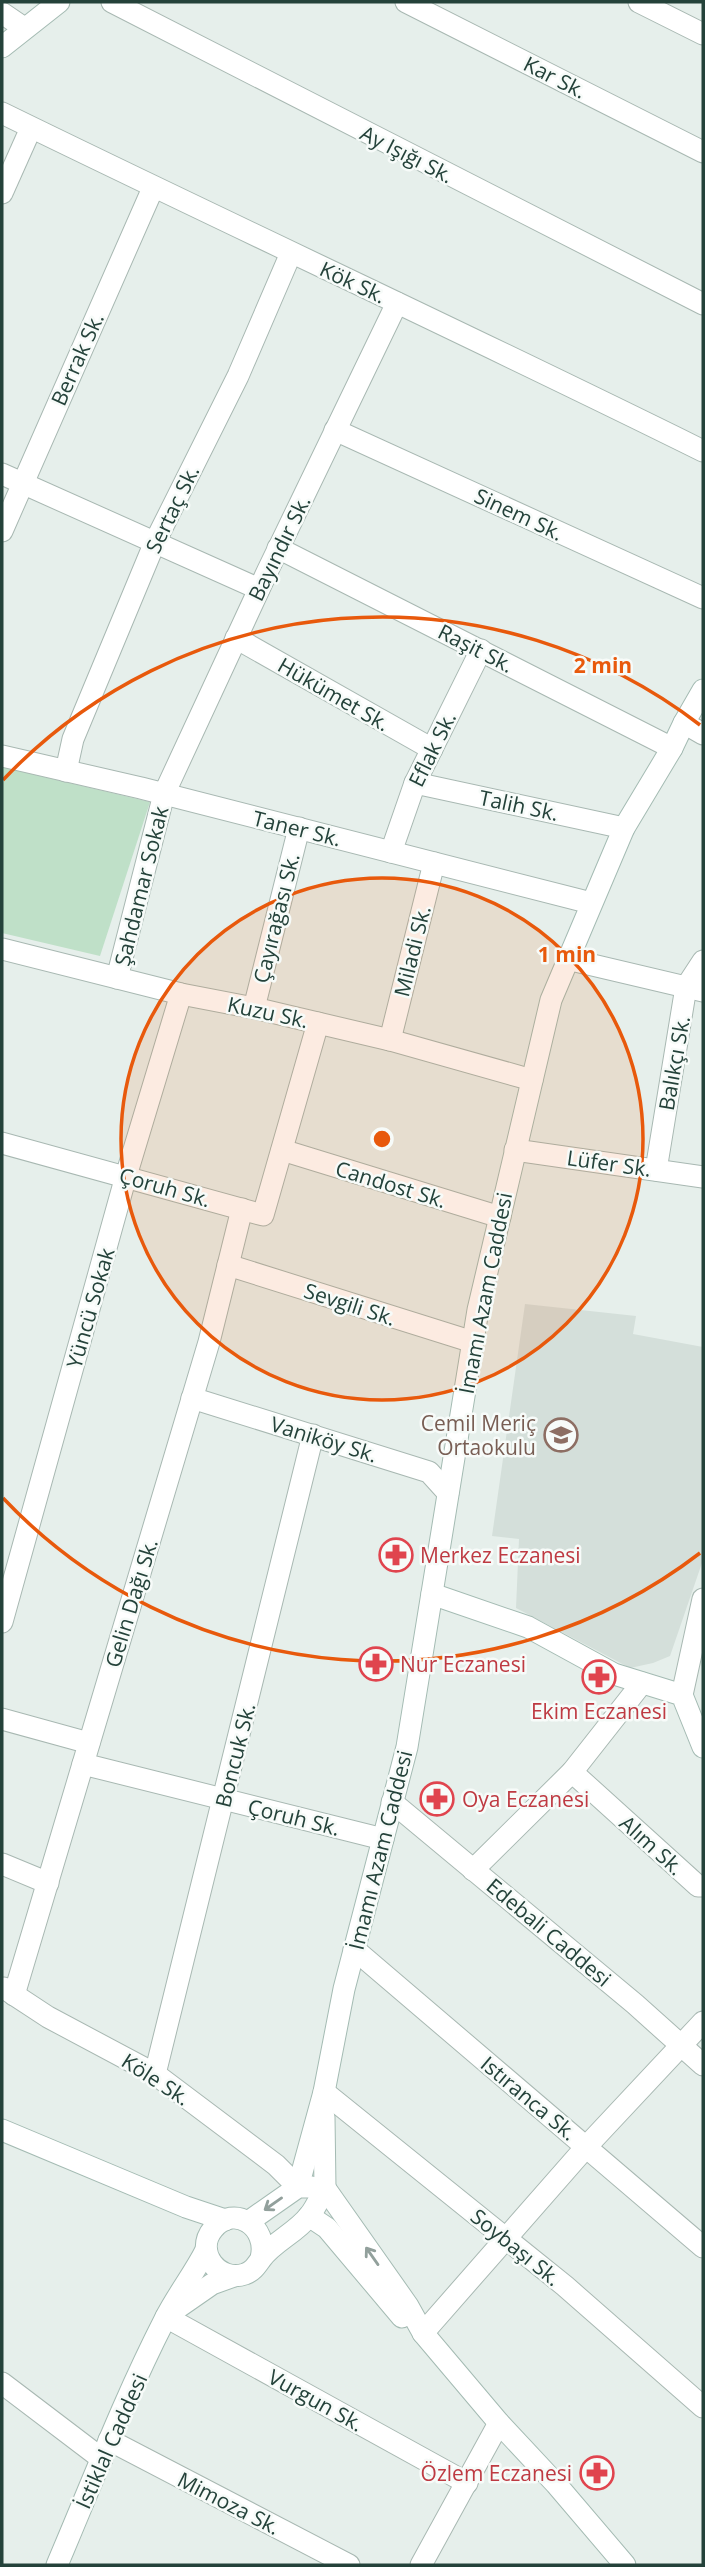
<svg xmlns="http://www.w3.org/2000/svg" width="705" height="2567" font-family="'Open Sans',sans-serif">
  <rect width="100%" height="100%" fill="#e6efeb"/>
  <polygon fill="#d4dfda" points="525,1304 636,1316 633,1334 703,1347 703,1560 670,1656 653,1663 630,1668 516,1608 519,1539 492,1536"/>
  <polygon fill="#bfe0c8" points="2,767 150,802 100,956 2,933"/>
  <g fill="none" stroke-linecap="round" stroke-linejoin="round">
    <defs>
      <g id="street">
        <polyline points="112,2 703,304"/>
        <polyline points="406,2 703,152"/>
        <polyline points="639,2 703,34"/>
        <polyline points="2,13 24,28"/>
        <path d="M2,113C235,227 471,336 703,451"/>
        <polyline points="2,193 31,128"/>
        <polyline points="335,430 703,598"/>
        <polyline points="2,474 259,589"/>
        <polyline points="2,531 153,188"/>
        <polyline points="278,548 672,748"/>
        <polyline points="236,638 432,749"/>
        <polyline points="684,723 703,734"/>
        <polyline points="2,756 141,788 591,903"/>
        <polyline points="66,771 73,739 155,542 238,376 291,253"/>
        <polyline points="415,783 624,828"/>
        <polyline points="391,852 415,783 481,650"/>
        <polyline points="2,949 181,994 254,1008 390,1040 532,1080"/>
        <polyline points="567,959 703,991"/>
        <polyline points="117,978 164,794 268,570 397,303"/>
        <polyline points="254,1008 299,828"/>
        <polyline points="390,1040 434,863"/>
        <polyline points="2,1143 263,1215 318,1023"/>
        <polyline points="282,1150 500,1217"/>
        <polyline points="515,1150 703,1177"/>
        <polyline points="656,1170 686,987 703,961"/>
        <polyline points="228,1265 473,1342"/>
        <polyline points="192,1398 429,1472 448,1493"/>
        <polyline points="2,1622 126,1176 181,994"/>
        <polyline points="682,1695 703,1599"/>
        <polyline points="2,1719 89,1743"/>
        <polyline points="83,1764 383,1839"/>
        <polyline points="572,1772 698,1886 703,1886"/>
        <polyline points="392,1802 635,2004 703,2065"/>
        <polyline points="2,1864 48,1883"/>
        <polyline points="473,1870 572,1772 642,1683"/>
        <polyline points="354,1949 703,2247"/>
        <polyline points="4,1988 48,2017 155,2074 276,2165 298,2187"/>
        <polyline points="14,1995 209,1342 242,1209"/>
        <polyline points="155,2074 313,1435"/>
        <polyline points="324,2092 565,2286 703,2407"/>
        <polyline points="166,2317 467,2483"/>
        <polyline points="423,2333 586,2147 703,2022"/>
        <polyline points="2,2383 102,2459"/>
        <polyline points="109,2440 349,2565"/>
        <polyline points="421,2565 499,2423"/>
      </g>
      <g id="secondary">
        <polyline points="2,47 59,2"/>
        <polyline points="432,1594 528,1627 614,1674 682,1695 703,1747"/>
        <polyline points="324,2117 325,2188"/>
        <polyline points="2,2130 186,2207 225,2220"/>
        <polyline points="298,2187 324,2092 344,1989 407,1747 478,1310 551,1000 624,828 672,748 684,723 703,690"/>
        <polyline points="325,2188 408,2306 423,2333 499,2423 556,2484 625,2565"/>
        <polyline points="309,2216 327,2228 402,2317"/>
        <polyline points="248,2222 298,2187 312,2187"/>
        <path d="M261,2258C269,2227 234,2203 213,2229C194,2252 219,2283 245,2274C253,2271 256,2266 261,2259C273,2242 296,2233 309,2216C316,2208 320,2197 325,2188"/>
        <polyline points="176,2309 212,2284 234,2276"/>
        <path d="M57,2565C92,2483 124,2399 165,2319C177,2295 194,2274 206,2250"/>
      </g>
    </defs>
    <use href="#street" stroke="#a8b8b2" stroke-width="23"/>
    <use href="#secondary" stroke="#a4bbb3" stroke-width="23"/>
    <use href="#street" stroke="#fff" stroke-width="21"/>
    <use href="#secondary" stroke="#fff" stroke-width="21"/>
  </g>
  <defs><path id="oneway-shaft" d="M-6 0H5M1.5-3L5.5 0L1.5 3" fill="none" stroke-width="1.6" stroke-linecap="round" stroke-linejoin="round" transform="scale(1.75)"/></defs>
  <g stroke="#92a09c">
    <use href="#oneway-shaft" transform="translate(273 2204) rotate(145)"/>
    <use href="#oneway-shaft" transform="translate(372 2256) rotate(-125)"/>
  </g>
  <circle cx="382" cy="1139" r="261" fill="#e8590c" fill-opacity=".12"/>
  <g fill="none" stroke="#e8590c" stroke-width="3.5">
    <circle cx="382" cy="1139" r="261"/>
    <path d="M700 1553A522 522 0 0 1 3 1498M3 780A522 522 0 0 1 700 725"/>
  </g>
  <defs>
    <symbol id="school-ring" viewBox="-11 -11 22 22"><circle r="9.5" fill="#f7fbf9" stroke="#8d6e63" stroke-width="1.5"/><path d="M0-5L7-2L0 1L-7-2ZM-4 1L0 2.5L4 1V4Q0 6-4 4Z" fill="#8d6e63"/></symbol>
    <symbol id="pharmacy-ring" viewBox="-11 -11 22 22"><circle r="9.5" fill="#f7fbf9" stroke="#e0444e" stroke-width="1.5"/><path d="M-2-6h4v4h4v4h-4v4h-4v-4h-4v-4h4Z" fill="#e0444e"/></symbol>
  </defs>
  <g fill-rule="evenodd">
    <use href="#school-ring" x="542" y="1416" width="38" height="38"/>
    <use href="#pharmacy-ring" x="377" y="1536" width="38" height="38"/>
    <use href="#pharmacy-ring" x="357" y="1645" width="38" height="38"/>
    <use href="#pharmacy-ring" x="580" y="1658" width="38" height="38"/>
    <use href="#pharmacy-ring" x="418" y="1780" width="38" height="38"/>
    <use href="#pharmacy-ring" x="578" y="2454" width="38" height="38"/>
  </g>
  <g text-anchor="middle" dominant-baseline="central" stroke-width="5" stroke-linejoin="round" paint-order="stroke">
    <g font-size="21" fill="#24423a" stroke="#f7fbf9">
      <text transform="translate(555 77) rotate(27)">Kar Sk.</text>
      <text transform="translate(407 154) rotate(27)">Ay Işığı Sk.</text>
      <text transform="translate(353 282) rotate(25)">Kök Sk.</text>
      <text transform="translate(77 359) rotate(-66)">Berrak Sk.</text>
      <text transform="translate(172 509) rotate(-64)">Sertaç Sk.</text>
      <text transform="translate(519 514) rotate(25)">Sinem Sk.</text>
      <text transform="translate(279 548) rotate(-64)">Bayındır Sk.</text>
      <text transform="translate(476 648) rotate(27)">Raşit Sk.</text>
      <text transform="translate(334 694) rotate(30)">Hükümet Sk.</text>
      <text transform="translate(432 749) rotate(-64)">Eflak Sk.</text>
      <text transform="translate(519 805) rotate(12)">Talih Sk.</text>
      <text transform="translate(297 828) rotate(14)">Taner Sk.</text>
      <text transform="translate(141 886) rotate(-76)">Şahdamar Sokak</text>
      <text transform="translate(276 918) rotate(-76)">Çayırağası Sk.</text>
      <text transform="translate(412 951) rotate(-76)">Miladi Sk.</text>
      <text transform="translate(268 1012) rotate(12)">Kuzu Sk.</text>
      <text transform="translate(674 1063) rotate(-80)">Balıkçı Sk.</text>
      <text transform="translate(609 1163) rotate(8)">Lüfer Sk.</text>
      <text transform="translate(391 1184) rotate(17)">Candost Sk.</text>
      <text transform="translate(165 1187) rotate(16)">Çoruh Sk.</text>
      <text transform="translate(485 1293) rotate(-79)">İmamı Azam Caddesi</text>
      <text transform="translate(350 1304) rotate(18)">Sevgili Sk.</text>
      <text transform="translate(90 1308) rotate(-74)">Yüncü Sokak</text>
      <text transform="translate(324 1439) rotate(17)">Vaniköy Sk.</text>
      <text transform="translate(131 1603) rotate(-73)">Gelin Dağı Sk.</text>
      <text transform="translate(235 1755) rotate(-76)">Boncuk Sk.</text>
      <text transform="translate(294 1817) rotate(14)">Çoruh Sk.</text>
      <text transform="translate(652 1845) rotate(42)">Alım Sk.</text>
      <text transform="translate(380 1850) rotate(-76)">İmamı Azam Caddesi</text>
      <text transform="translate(549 1932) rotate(40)">Edebali Caddesi</text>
      <text transform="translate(156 2079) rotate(33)">Köle Sk.</text>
      <text transform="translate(529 2098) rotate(40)">Istıranca Sk.</text>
      <text transform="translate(516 2247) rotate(39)">Soybaşı Sk.</text>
      <text transform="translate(316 2400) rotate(29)">Vurgun Sk.</text>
      <text transform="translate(111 2441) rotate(-66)">İstiklal Caddesi</text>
      <text transform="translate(229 2503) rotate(27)">Mimoza Sk.</text>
    </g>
    <g font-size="21" fill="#785e54" stroke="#f7fbf9" text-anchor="end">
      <text x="536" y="1423">Cemil Meriç<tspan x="536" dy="24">Ortaokulu</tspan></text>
    </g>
    <g font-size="21" fill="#be3a42" stroke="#f7fbf9" text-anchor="start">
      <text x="420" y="1555">Merkez Eczanesi</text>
      <text x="400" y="1664">Nur Eczanesi</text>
      <text x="599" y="1711" text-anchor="middle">Ekim Eczanesi</text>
      <text x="462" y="1799">Oya Eczanesi</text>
      <text x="572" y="2473" text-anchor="end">Özlem Eczanesi</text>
    </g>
  </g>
  <circle cx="382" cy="1139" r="10" fill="#e8590c" stroke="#f7fbf9" stroke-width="3.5"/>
  <g font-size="21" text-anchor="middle" font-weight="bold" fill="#e8590c" stroke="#f7fbf9" stroke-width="5" stroke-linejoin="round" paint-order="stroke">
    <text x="603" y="673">2 min</text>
    <text x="567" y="962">1 min</text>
  </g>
  <rect width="705" height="2567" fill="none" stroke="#24423a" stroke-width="7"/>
</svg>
